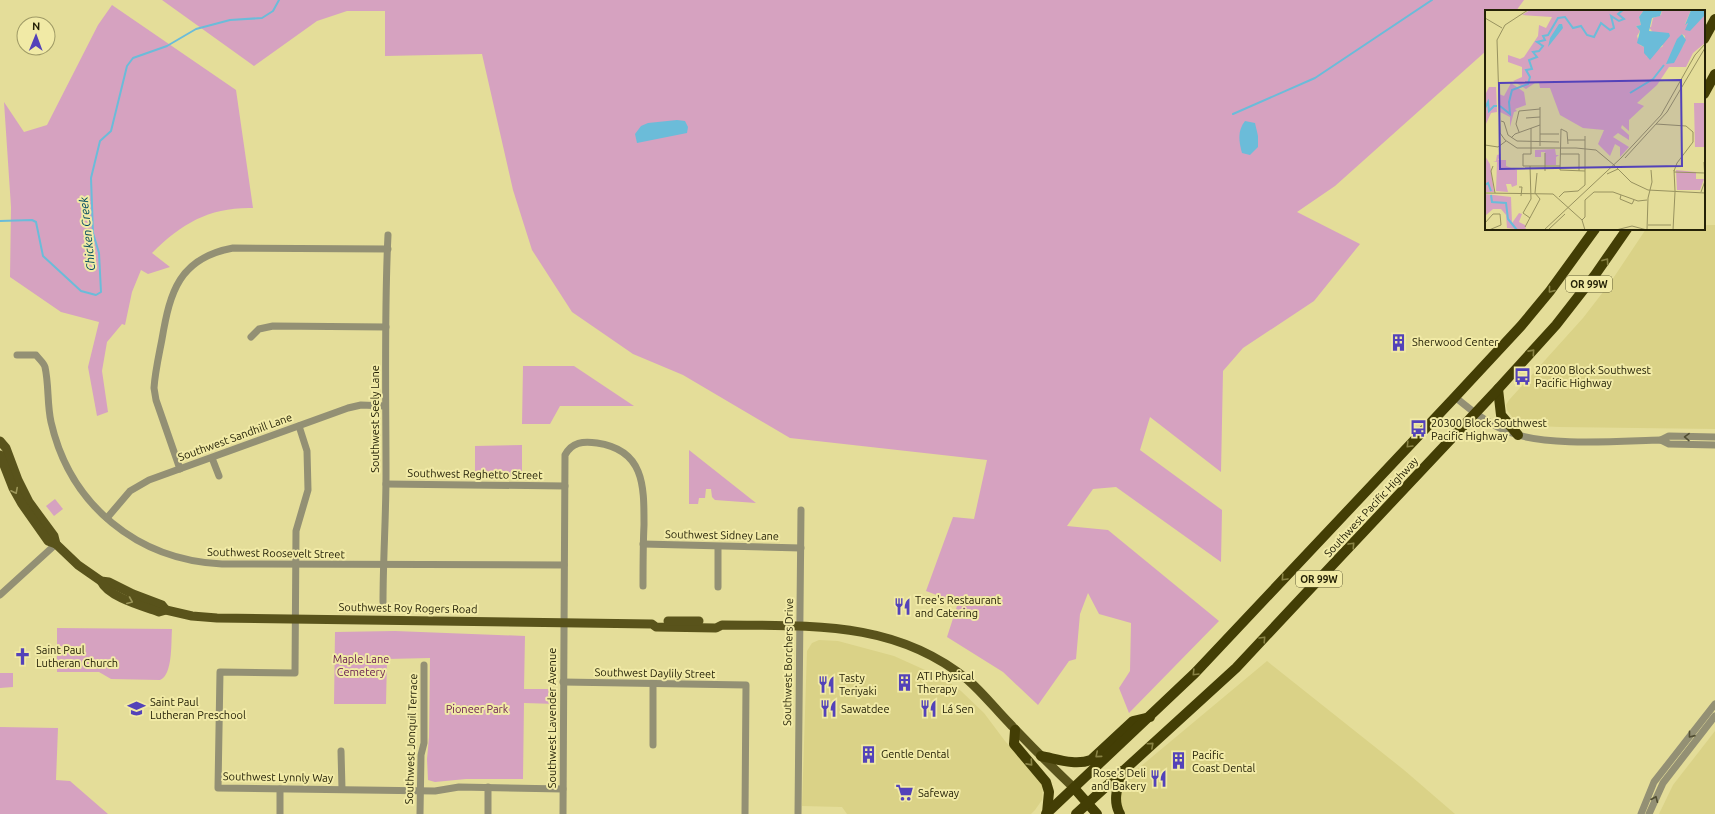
<svg xmlns="http://www.w3.org/2000/svg" width="1715" height="814" font-family="Ubuntu,sans-serif">
  <rect width="100%" height="100%" fill="#e4dd99"/>
  <g fill="#dad287">
    <polygon points="1704,225 1715,225 1715,429 1560,427 1536,426 1513,418 1507,410 1506,405 1509,400 1583,318 1610,283 1646,229 1704,229"/>
    <polygon points="819,640 838,641 894,656 945,679 961,691 984,713 1005,741 1041,781 1043,784 1042,800 1035,810 1031,814 847,814 842,807 802,806 807,651 812,643"/>
    <polygon points="1267,661 1404,770 1455,814 1118,814 1122,782"/>
    <polygon points="1715,731 1715,814 1659,814 1673,785"/>
  </g>
  <g fill="#d6a2c0">
    <polygon points="162,0 1524,0 1516,11 1486,11 1486,51 1335,186 1297,212 1360,244 1314,301 1243,348 1223,371 1221,472 1150,417 1140,450 1222,510 1221,562 1116,487 1093,489 1067,526 1108,530 1219,621 1129,713 1119,688 1130,671 1131,623 1099,614 1088,593 1080,614 1076,659 1069,661 1038,705 1003,672 947,637 958,603 926,591 953,517 974,519 987,460 790,438 683,375 633,354 572,312 532,250 513,190 482,54 385,56 385,11 347,11 317,21 254,66"/>
    <path d="M112,5L236,90L253,208C210,207 182,223 152,253L170,267L148,274L141,270L132,292L125,325L122,324L107,342L102,371L108,412L97,416L88,367L99,322L61,312L10,277L11,207L4,102L24,132L47,125L98,25Z"/>
    <polygon points="523,366 574,366 634,406 560,406 550,424 522,424"/>
    <polygon points="522,445 522,477 475,477 475,446"/>
    <polygon points="689,450 756,503 715,500 712,497 711,489 706,489 705,498 699,498 698,504 689,504"/>
    <polygon points="55,499 63,509 54,516 46,506"/>
    <path d="M57,628L172,629C171,642 173,675 160,680L111,679L99,672H57Z"/>
    <polygon points="395,631 525,636 524,689 557,689 556,704 524,703 523,779 466,779 435,782 428,780 427,759 429,737 430,658 387,659 386,704 334,704 335,632"/>
    <polygon points="0,673 13,673 13,687 0,688"/>
    <polygon points="0,727 58,728 56,780 70,781 108,814 0,814"/>
  </g>
  <g fill="#6bbcd9">
    <polygon points="677,120 685,121 688,127 687,133 637,143 635,134 641,126 648,123"/>
    <path d="M1245,121L1255,123L1258,136V147L1250,155L1242,153C1239,142 1237,131 1245,121Z"/>
  </g>
  <g fill="none" stroke-linecap="round" stroke-linejoin="round">
    <g stroke="#6bbcd9" stroke-width="2">
      <polyline points="1233,114 1315,78 1432,0"/>
      <polyline points="0,221 32,220 36,222 43,256 81,291 96,295 101,292 99,253 93,233 91,178 100,141 111,131 127,66 133,58 167,46 196,29 230,20 262,18 273,11 279,0"/>
    </g>
    <g stroke="#939074" stroke-width="7">
      <polyline points="251,337 259,329 273,326 386,327"/>
      <path d="M17,355H36C39,359 44,363 45,367C49,385 47,404 51,422C70,505 137,560 222,564L564,565"/>
      <path d="M1455,397C1472,411 1488,424 1509,432C1546,447 1619,441 1661,440L1669,444L1715,445"/>
      <polyline points="299,426 307,451 308,490 296,531 295,673 220,672 218,788 435,791 459,787 563,789"/>
      <polyline points="1661,440 1669,436 1715,437"/>
      <polyline points="212,458 219,476"/>
      <path d="M180,469L156,400L154,388C155,372 159,355 162,339C170,292 179,258 233,248L388,249"/>
      <polyline points="386,484 565,486"/>
      <polyline points="107,518 130,491 149,480 348,408 361,405 385,406"/>
      <polyline points="643,544 801,548"/>
      <polyline points="718,547 718,587"/>
      <polyline points="0,595 56,544"/>
      <path d="M383,602C383,560 386,517 386,475C386,395 384,315 388,235"/>
      <polyline points="563,682 746,685 745,814"/>
      <polyline points="653,745 653,684"/>
      <polyline points="341,751 342,789"/>
      <polyline points="280,814 280,789"/>
      <polyline points="420,814 421,755 424,743 424,665"/>
      <polyline points="488,814 488,787"/>
      <path d="M563,814L565,455C572,442 583,441 597,443C645,450 644,487 644,525C643,546 643,566 643,586"/>
      <polyline points="798,814 801,510"/>
      <polyline points="1641,814 1654,782 1715,704"/>
      <polyline points="1649,814 1663,783 1715,716"/>
    </g>
    <g stroke="#59531b" stroke-width="9">
      <polyline points="0,441 6,448 18,480 29,502 54,536 56,544"/>
      <polyline points="0,455 13,488 22,504 48,541 56,544 78,565 101,581 109,582 133,594 162,605 166,610"/>
      <path d="M101,581C108,597 142,606 159,612L166,610L192,616L217,618L652,624L656,627L716,628L722,625C810,626 895,620 968,680C984,694 997,711 1012,726C1032,747 1053,768 1074,788"/>
      <polyline points="668,621 699,621"/>
    </g>
    <g stroke="#433e05" stroke-width="10">
      <polyline points="1704,39 1715,19"/>
      <polyline points="1704,94 1715,74"/>
      <polyline points="1498,389 1501,415 1518,435"/>
      <polyline points="1015,730 1014,744 1046,782 1049,792 1047,813"/>
      <path d="M1041,756C1057,759 1075,766 1091,760L1133,721L1150,717"/>
      <polyline points="1074,788 1097,814"/>
      <polyline points="1046,814 1195,673 1455,397 1521,326 1550,291 1595,229"/>
      <polyline points="1076,814 1236,668 1339,558 1498,389 1556,325 1595,275 1627,229"/>
      <path d="M1120,814C1112,800 1118,786 1122,771"/>
    </g>
  </g>
  <defs><path id="oneway-chevron" d="M-2-3.5L2.5 0L-2 3.5" fill="none" stroke-width="1.6" stroke-linecap="round" stroke-linejoin="round"/></defs>
  <g stroke="#898345">
    <use href="#oneway-chevron" transform="translate(1606 261) rotate(-54)"/>
    <use href="#oneway-chevron" transform="translate(1551 290) rotate(129)"/>
    <use href="#oneway-chevron" transform="translate(1532 352) rotate(-48)"/>
    <use href="#oneway-chevron" transform="translate(1409 445) rotate(134)"/>
    <use href="#oneway-chevron" transform="translate(1352 545) rotate(-47)"/>
    <use href="#oneway-chevron" transform="translate(1284 578) rotate(133)"/>
    <use href="#oneway-chevron" transform="translate(1263 639) rotate(-47)"/>
    <use href="#oneway-chevron" transform="translate(1195 673) rotate(134)"/>
    <use href="#oneway-chevron" transform="translate(1151 745) rotate(-42)"/>
    <use href="#oneway-chevron" transform="translate(1098 755) rotate(140)"/>
    <use href="#oneway-chevron" transform="translate(1030 763) rotate(48)"/>
  </g>
  <g stroke="#514e33">
    <use href="#oneway-chevron" transform="translate(1687 437) rotate(-179)"/>
    <use href="#oneway-chevron" transform="translate(1691 735) rotate(129)"/>
    <use href="#oneway-chevron" transform="translate(1655 799) rotate(-67)"/>
  </g>
  <g stroke="#9d975a">
    <use href="#oneway-chevron" transform="translate(15 491) rotate(63)"/>
    <use href="#oneway-chevron" transform="translate(130 601) rotate(23)"/>
  </g>
  <defs>
    <symbol id="building-bare" viewBox="-9 -9 18 18"><path d="M-4-6H4V6H1V3H-1V6H-4ZM-2.5-4.3h1.7v1.8h-1.7ZM.8-4.3h1.7v1.8H.8ZM-2.5-1h1.7V.8h-1.7ZM.8-1h1.7V.8H.8Z" fill="#5342b9" stroke="#f1eaa6" stroke-width="2.5" paint-order="stroke"/></symbol>
    <symbol id="bus-bare" viewBox="-9 -9 18 18"><path d="M-5-6H5V4H4V6H2V4H-2V6H-4V4H-5ZM-3.5-4V0h7V-4ZM-3.5 1.2v1.5H-2V1.2ZM2 1.2v1.5H3.5V1.2Z" fill="#5342b9" stroke="#f1eaa6" stroke-width="2.5" paint-order="stroke"/></symbol>
    <symbol id="restaurant-bare" viewBox="-9 -9 18 18"><path d="M-5-6h1v4h1v-4h1v4h1v-4h1v5L-1.5 .5V6h-2V.5L-5-1ZM5-6V6H3V1.5H1.5Q1.5-4 5-6Z" fill="#5342b9" stroke="#f1eaa6" stroke-width="2.5" paint-order="stroke"/></symbol>
    <symbol id="church-bare" viewBox="-9 -9 18 18"><path d="M-1.2-6h2.4v3.5h3.3v2.4h-3.3V6h-2.4V-.1h-3.3v-2.4h3.3Z" fill="#5342b9" stroke="#f1eaa6" stroke-width="2.5" paint-order="stroke"/></symbol>
    <symbol id="school-bare" viewBox="-9 -9 18 18"><path d="M0-5L7-2L0 1L-7-2ZM-4 1L0 2.5L4 1V4Q0 6-4 4Z" fill="#5342b9" stroke="#f1eaa6" stroke-width="2.5" paint-order="stroke"/></symbol>
    <symbol id="supermarket-bare" viewBox="-9 -9 18 18"><path d="M-6-5.5h2.5l.6 2H6L4.5 2H-2.5L-4.4-4H-6ZM-1.5 3.2a1.3 1.3 0 1 0 .1 0ZM3 3.2a1.3 1.3 0 1 0 .1 0Z" fill="#5342b9" stroke="#f1eaa6" stroke-width="2.5" paint-order="stroke"/></symbol>
  </defs>
  <g fill-rule="evenodd">
    <use href="#building-bare" x="1386" y="330" width="25" height="25"/>
    <use href="#bus-bare" x="1510" y="364" width="25" height="25"/>
    <use href="#bus-bare" x="1406" y="416" width="25" height="25"/>
    <use href="#restaurant-bare" x="890" y="594" width="25" height="25"/>
    <use href="#church-bare" x="10" y="644" width="25" height="25"/>
    <use href="#building-bare" x="892" y="670" width="25" height="25"/>
    <use href="#restaurant-bare" x="814" y="672" width="25" height="25"/>
    <use href="#school-bare" x="124" y="696" width="25" height="25"/>
    <use href="#restaurant-bare" x="816" y="696" width="25" height="25"/>
    <use href="#restaurant-bare" x="916" y="696" width="25" height="25"/>
    <use href="#building-bare" x="856" y="742" width="25" height="25"/>
    <use href="#building-bare" x="1166" y="748" width="25" height="25"/>
    <use href="#restaurant-bare" x="1146" y="766" width="25" height="25"/>
    <use href="#supermarket-bare" x="892" y="780" width="25" height="25"/>
  </g>
  <g text-anchor="middle" dominant-baseline="central" stroke-width="4" stroke-linejoin="round" paint-order="stroke">
    <g fill="#f1eaa6" stroke="#625e37" stroke-width="1">
      <rect x="1566" y="276" width="46" height="16" rx="3"/>
      <rect x="1296" y="571" width="46" height="16" rx="3"/>
    </g>
    <g font-size="10" font-weight="bold" fill="#252207">
      <text x="1589" y="284">OR 99W</text>
      <text x="1319" y="579">OR 99W</text>
    </g>
    <g font-size="11" fill="#252207" stroke="#f1eaa6" text-anchor="start">
      <text x="1412" y="342">Sherwood Center</text>
      <text x="1535" y="370">20200 Block Southwest<tspan x="1535" dy="13">Pacific Highway</tspan></text>
      <text x="1431" y="423">20300 Block Southwest<tspan x="1431" dy="13">Pacific Highway</tspan></text>
      <text x="915" y="600">Tree's Restaurant<tspan x="915" dy="13">and Catering</tspan></text>
      <text x="36" y="650">Saint Paul<tspan x="36" dy="13">Lutheran Church</tspan></text>
      <text x="917" y="676">ATI Physical<tspan x="917" dy="13">Therapy</tspan></text>
      <text x="839" y="678">Tasty<tspan x="839" dy="13">Teriyaki</tspan></text>
      <text x="150" y="702">Saint Paul<tspan x="150" dy="13">Lutheran Preschool</tspan></text>
      <text x="841" y="709">Sawatdee</text>
      <text x="942" y="709">Lá Sen</text>
      <text x="881" y="754">Gentle Dental</text>
      <text x="1192" y="755">Pacific<tspan x="1192" dy="13">Coast Dental</tspan></text>
      <text x="1146" y="773" text-anchor="end">Rose's Deli<tspan x="1146" dy="13">and Bakery</tspan></text>
      <text x="918" y="793">Safeway</text>
    </g>
    <g font-size="11" fill="#252207" stroke="#f1eaa6">
      <text transform="translate(375 419) rotate(-90)">Southwest Seely Lane</text>
      <text transform="translate(235 437) rotate(-20)">Southwest Sandhill Lane</text>
      <text transform="translate(475 474) rotate(1)">Southwest Reghetto Street</text>
      <text transform="translate(1371 507) rotate(-47)">Southwest Pacific Highway</text>
      <text transform="translate(722 535) rotate(1)">Southwest Sidney Lane</text>
      <text transform="translate(276 553) rotate(1)">Southwest Roosevelt Street</text>
      <text transform="translate(408 608) rotate(1)">Southwest Roy Rogers Road</text>
      <text transform="translate(788 662) rotate(-89)">Southwest Borchers Drive</text>
      <text transform="translate(655 673) rotate(1)">Southwest Daylily Street</text>
      <text transform="translate(552 718) rotate(-90)">Southwest Lavender Avenue</text>
      <text transform="translate(411 739) rotate(-88)">Southwest Jonquil Terrace</text>
      <text transform="translate(278 777) rotate(1)">Southwest Lynnly Way</text>
    </g>
    <g font-size="11" fill="#6a2052" stroke="#f1eaa6">
      <text x="361" y="659">Maple Lane<tspan x="361" dy="13">Cemetery</tspan></text>
      <text x="477" y="709">Pioneer Park</text>
    </g>
    <g font-size="12" font-style="italic" fill="#024c61" stroke="#f1eaa6">
      <text transform="translate(87 234) rotate(-96)">Chicken Creek</text>
    </g>
  </g>
  <g transform="translate(1485 10)">
    <rect width="220" height="220" fill="#e4dd99"/>
    <path d="M45,0H159L154,7L156,15L151,16L155,21L152,26L155,35L159,37L162,47L178,36L163,16L166,17L168,8L176,5L177,0H206L200,14L203,13L202,20H204L218,7L220,1V33L208,43L201,57H184L172,75L152,93L159,96L144,110V121L137,115L136,118L144,125V130L133,123L128,127L144,137L135,147V137L130,134L125,146L113,134L119,120L98,118L75,105L65,78H55L54,73H50L41,79L28,71L37,67V57L23,52V45L35,49L39,47L53,26L54,15L61,18L67,7L37,5ZM197,24L200,26L199,34L192,46L191,33ZM26,73L39,82L41,95L30,99L32,101L29,102L25,117V107L15,102L14,84L19,86ZM4,77H11L12,102L6,103L0,116V85ZM209,93H220V137H210ZM70,139L71,145H74L71,147V155H60V142H56V147H50V140ZM16,144L13,150H21V156L32,160V175L27,177L26,174H21L23,182L11,181L12,152L8,151H11L12,145ZM0,146L5,154L9,182H0ZM191,160L211,162V169H219L215,180H192ZM0,184L26,187L27,213L34,203L37,204L34,212L40,215L41,220L22,218L21,205L16,199H8L0,206Z" fill="#d6a2c0" fill-rule="evenodd"/>
    <path d="M159,0H177L175,6L167,8L164,21L184,23L185,26L165,50L159,43V37L152,33L155,21L151,16L156,15L154,7ZM206,0H220V5L205,21L200,20L203,13L200,15ZM74,14H77L78,18L63,37L65,28ZM197,24L201,30L196,40L189,53L181,54L192,29Z" fill="#6bbcd9"/>
    <path fill="none" stroke="#6bbcd9" stroke-width="2" d="M145,83L168,69L179,55M15,96L25,104L24,92L27,80L43,74L45,67L41,60L47,59L44,50L52,47L48,42L54,41L58,36L52,32L60,30L58,26L63,25L73,8L80,7L88,18L96,16L102,25L109,27L116,13L125,20L129,18L126,6L134,11L139,9L133,4L138,0M0,98L3,92L4,101L9,96H12M0,152V168M0,175L3,173L6,181M6,185L7,192L21,193L23,209L32,220"/>
    <path fill="none" stroke="#98925f" stroke-width="1" d="M43,0L20,15L12,30L15,123L20,130L32,138H91M0,8L17,18M55,97V136M41,108L55,107M16,111L19,112L23,125L32,131L74,132M171,114L201,116L208,122V132L192,153L189,161M46,118V144H38V156H75M34,122L31,114L34,101L55,99M55,124H74M26,128L30,124L55,115M83,130H100M83,134L82,122L76,119L75,160L100,161M0,135L13,137L21,131M91,138L111,140L129,155M75,144H94V161M140,148L182,102L220,38M129,155L146,172L163,180L220,183M8,156L6,161L10,183M45,156L46,189L38,203L45,208M189,160L190,181M60,161V143M189,162L220,163M122,164L133,159M34,177H37L36,186M216,182L220,171L219,152M0,183L68,184L97,210L100,220M136,185L135,189L147,194L149,190M74,187L79,182L93,181L100,175V126M97,210L100,207V190L109,182H128L153,191L162,190M0,213L8,204H15L16,215L4,220M163,215H186M40,217L55,189L50,183L52,163M59,220L136,148L176,105L210,45L220,34M63,220L80,204M131,220L147,216L162,220M162,220L163,188L167,172L166,160M188,220L190,182"/>
    <path fill="#5342b9" fill-opacity="0.15" stroke="#5342b9" stroke-width="2" d="M196,70L197,156L15,159L14,73Z"/>
    <rect width="220" height="220" fill="none" stroke="#252207" stroke-width="2"/>
  </g>
  <g transform="translate(36 36) rotate(1)"><circle r="19" fill="#f1eaa6" stroke="#9f9a66"/>
  <path d="M0-3L7 15L0 10L-7 15Z" fill="#5342b9"/>
  <text y="-6" font-size="11" font-weight="bold" text-anchor="middle" fill="#252207">N</text>
  </g>
</svg>
